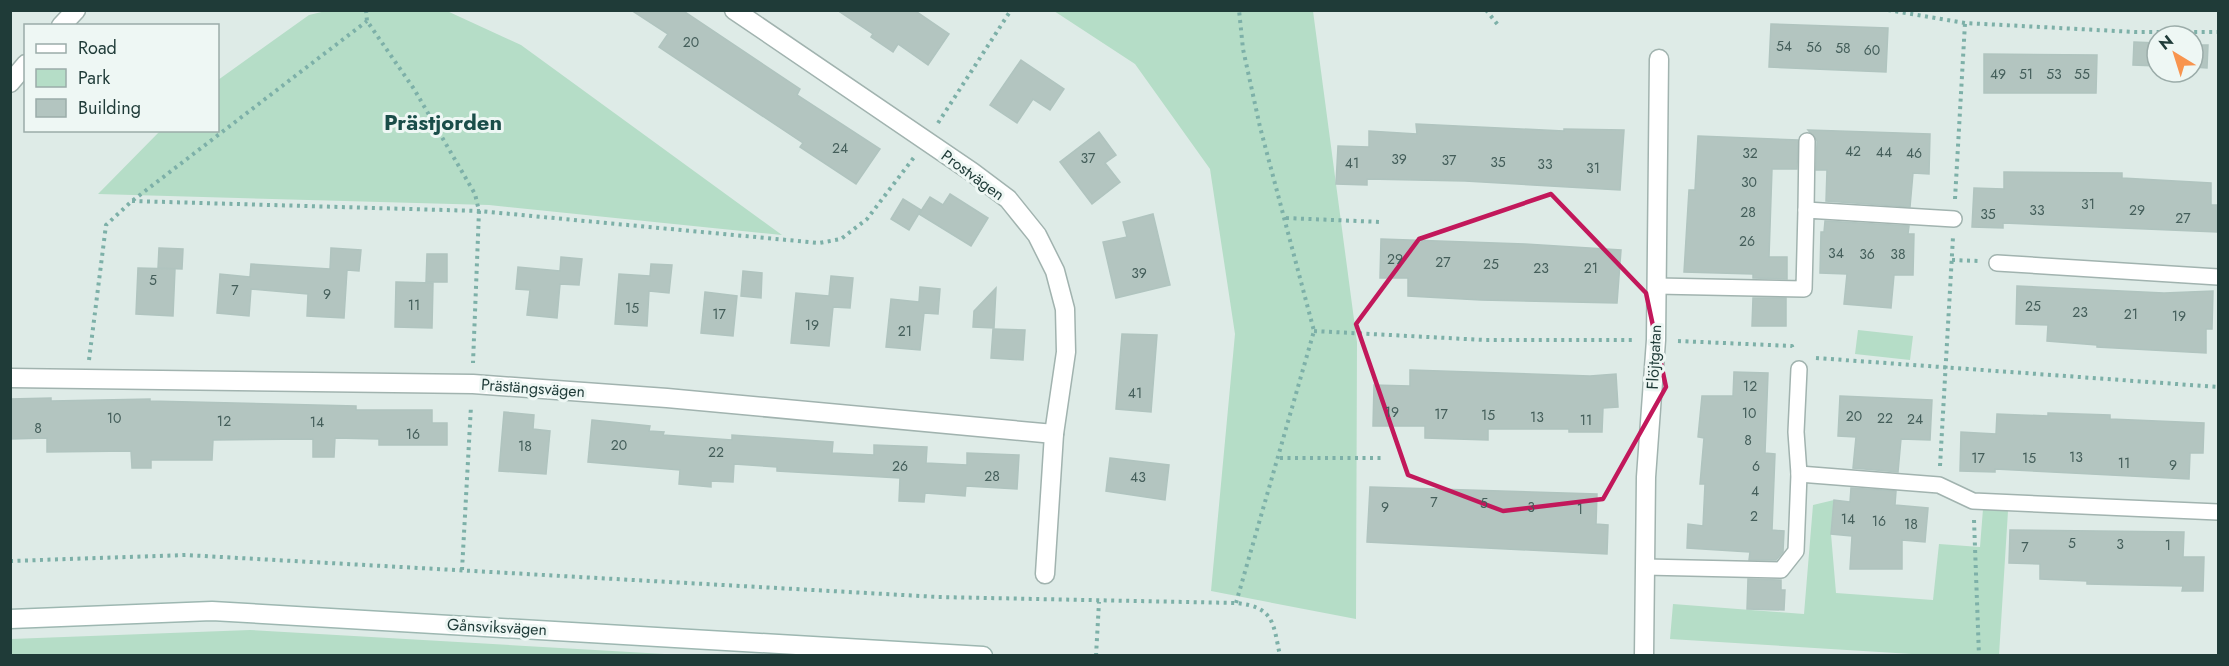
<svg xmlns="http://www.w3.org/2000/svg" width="2229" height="666" font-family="Jost,sans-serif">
  <rect width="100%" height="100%" fill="#deebe7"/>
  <g fill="#b5ddc7">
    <polygon points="330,10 447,11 521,45 782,235 489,205 98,194 160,131 218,130 218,80 309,15"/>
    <polygon points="1054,11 1313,11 1357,342 1356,619 1211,591 1235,334 1210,169 1135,64"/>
    <polygon points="1858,330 1913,336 1910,360 1855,354"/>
    <polygon points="1834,500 1831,534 1836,593 1933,600 1939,544 1980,547 1983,509 2008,511 1999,655 1928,655 1670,639 1673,604 1804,614 1813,505"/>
    <polygon points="250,630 682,655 11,655 11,639"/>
  </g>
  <g fill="#b3c5c0" stroke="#b0c4bf" stroke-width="1.5">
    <polygon points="631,10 682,10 800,89 797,95 880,149 856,184 800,147 803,143 659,47 668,34"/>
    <polygon points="837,10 914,10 949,34 928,65 898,44 893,52 871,37 873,34"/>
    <polygon points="1771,24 1888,28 1886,72 1769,67"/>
    <polygon points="2134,42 2157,43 2157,66 2133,65"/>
    <polygon points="2193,45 2208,45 2207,68 2193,67"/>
    <polygon points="1984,54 2097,55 2096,93 1984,93"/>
    <polygon points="1021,60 1064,89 1050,110 1033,99 1017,123 990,105"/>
    <polygon points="1416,124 1564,131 1564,129 1624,130 1620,190 1465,181 1367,179 1367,185 1336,184 1338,146 1369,147 1369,131 1417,134"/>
    <polygon points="1808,130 1930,134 1929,174 1913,173 1910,207 1826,201 1827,170 1816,170 1817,141"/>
    <polygon points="1099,132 1116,155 1105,163 1120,182 1092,204 1060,162"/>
    <polygon points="1698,136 1798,140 1797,169 1772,169 1769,257 1787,257 1787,279 1753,278 1753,274 1684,272 1689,190 1695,190"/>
    <polygon points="2004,172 2122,173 2122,178 2211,183 2211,205 2217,205 2217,232 2003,223 2003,228 1972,227 1974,188 2004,189"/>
    <polygon points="950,194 988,218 971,246 919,214 930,197 943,205"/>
    <polygon points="903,199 921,210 909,230 891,219"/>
    <polygon points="1153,214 1170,285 1116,298 1103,242 1127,237 1123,222"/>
    <polygon points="1825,221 1909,226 1908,234 1914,234 1913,275 1894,275 1891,308 1844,304 1847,274 1820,273 1821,232 1824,232"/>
    <polygon points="1381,239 1525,244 1621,250 1617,303 1481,300 1408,296 1408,278 1380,278"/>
    <polygon points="159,248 183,249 182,269 158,268"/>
    <polygon points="331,248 361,250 359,271 347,270 344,318 307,316 308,294 251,289 249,316 217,313 220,274 250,277 251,264 330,269"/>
    <polygon points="427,254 447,254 447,282 426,282"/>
    <polygon points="561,257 582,259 579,285 560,284 557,318 527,315 530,290 516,289 518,267 560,271"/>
    <polygon points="651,264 672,265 669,293 649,291 647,326 615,324 619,274 650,276"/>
    <polygon points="138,268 175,269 173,316 136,314"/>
    <polygon points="743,271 762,273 761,298 741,296"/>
    <polygon points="831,276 853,278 850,308 833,307 829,346 791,343 796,293 829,296"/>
    <polygon points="396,282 433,283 432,328 395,327"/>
    <polygon points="2017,286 2164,293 2213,291 2212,329 2206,329 2206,353 2097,347 2097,345 2047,341 2048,325 2016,324"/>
    <polygon points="920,287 940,289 938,314 924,313 920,350 886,347 891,299 919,302"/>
    <polygon points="996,288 994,328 973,327 974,311"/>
    <polygon points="705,292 737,296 733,336 701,333"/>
    <polygon points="1753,298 1786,298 1786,326 1752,326"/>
    <polygon points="993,329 1025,330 1023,360 991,358"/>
    <polygon points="1122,334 1157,335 1151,412 1116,409"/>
    <polygon points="1410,370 1590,376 1616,374 1618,407 1603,408 1602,432 1569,432 1569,429 1488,429 1488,440 1425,438 1425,426 1373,426 1374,385 1410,386"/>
    <polygon points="1734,372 1768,373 1765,453 1775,454 1772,530 1784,531 1783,552 1776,560 1749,560 1750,552 1687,548 1688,524 1703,526 1705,484 1700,484 1704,438 1698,437 1702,396 1733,396"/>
    <polygon points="1840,396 1932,400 1930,440 1901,439 1898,472 1853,468 1856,437 1838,436"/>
    <polygon points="51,398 51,401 150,399 150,401 356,406 356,410 432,410 432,423 447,423 447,445 379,445 379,439 335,438 334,457 313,457 313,439 213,440 212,460 151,460 151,468 132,468 131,451 47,452 47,438 10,439 10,399"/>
    <polygon points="504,412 534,415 533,429 550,431 546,474 499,471"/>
    <polygon points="2048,413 2110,415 2110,419 2204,423 2203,453 2190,453 2189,479 1995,469 1995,472 1960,471 1961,432 1996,434 1997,414 2048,416"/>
    <polygon points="592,420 650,426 649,431 664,432 663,435 732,440 732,435 833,442 832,453 874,455 874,445 927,447 926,463 967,465 967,453 1019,455 1017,489 966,486 965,496 925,493 924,502 899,501 900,478 777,471 777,467 734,464 733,482 711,481 711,487 679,484 680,470 588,462"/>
    <polygon points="1110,458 1169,465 1165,500 1106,491"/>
    <polygon points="1370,487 1597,494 1596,524 1608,525 1607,554 1367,542"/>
    <polygon points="1851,488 1896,491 1895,505 1928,508 1925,542 1902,540 1902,569 1850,569 1852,536 1831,534 1834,500 1850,502"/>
    <polygon points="2010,530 2184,532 2183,557 2204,557 2203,591 2182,591 2183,586 2087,584 2087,581 2040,579 2040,564 2009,563"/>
    <polygon points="1748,579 1781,580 1781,590 1785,590 1784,610 1747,609"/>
  </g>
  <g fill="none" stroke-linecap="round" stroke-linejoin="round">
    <defs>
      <g id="service">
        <polyline points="1806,210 1807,141"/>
        <polyline points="1997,263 2218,277"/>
        <polyline points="1657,286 1804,289 1806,210 1954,219"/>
        <polyline points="1799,474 1939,485 1973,501 2218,512"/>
        <polyline points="1645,567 1781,570 1796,551 1799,474 1796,432 1799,369"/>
      </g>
      <g id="minor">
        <polyline points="734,10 972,172 1008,199 1037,235 1055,271 1065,309 1066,352 1054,434 1045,574"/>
        <polyline points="61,26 76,10"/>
        <polyline points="10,83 26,64"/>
        <polyline points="10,378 473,384 667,398 1054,434"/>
        <polyline points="1644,656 1646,477 1656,340 1659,59"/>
      </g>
      <polyline id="secondary" points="10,619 212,611 983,656"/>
    </defs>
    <use href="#service" stroke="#a1b3af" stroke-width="18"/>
    <use href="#minor" stroke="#a1b3af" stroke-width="21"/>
    <use href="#secondary" stroke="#9db7b1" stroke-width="21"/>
    <g stroke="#7db0a8" stroke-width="4" stroke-dasharray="3 4.5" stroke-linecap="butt">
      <polyline points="366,10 367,21 414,89 475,194 479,211 473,363"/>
      <polyline points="1486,10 1498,25"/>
      <polyline points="1888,10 1965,23 2135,32 2218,32"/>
      <polyline points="938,123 1011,10"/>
      <polyline points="1955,199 1965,23"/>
      <polyline points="132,201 479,211 819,243 841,239 867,219 915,156"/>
      <polyline points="1286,218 1381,222"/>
      <polyline points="1952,260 1978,261"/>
      <polyline points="1314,331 1485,340 1634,340"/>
      <polyline points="1678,341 1792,346 1793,350"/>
      <polyline points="1816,358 2218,387"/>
      <polyline points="89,360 106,225 132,201 367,21"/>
      <polyline points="1280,458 1381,458"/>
      <polyline points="1940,466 1953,237"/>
      <polyline points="1974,520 1979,656"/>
      <path d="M10,561L186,555L938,597L1236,603C1274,607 1273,622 1280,656"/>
      <polyline points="462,570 471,406"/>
      <polyline points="1236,603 1314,331 1260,127 1243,49 1239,10"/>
      <polyline points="1096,656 1099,602"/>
    </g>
    <use href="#service" stroke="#fff" stroke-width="15"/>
    <use href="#minor" stroke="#fff" stroke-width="18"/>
    <use href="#secondary" stroke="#fff" stroke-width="18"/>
  </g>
  <path fill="none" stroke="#c2185b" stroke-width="4.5" stroke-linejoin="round" d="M1551,194L1646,293L1666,387L1603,499L1503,511L1408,475L1356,324L1419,239Z"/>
  <g text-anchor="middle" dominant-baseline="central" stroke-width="6" stroke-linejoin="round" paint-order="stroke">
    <g font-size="14" fill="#445e5a">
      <text x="691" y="42">20</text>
      <text x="1784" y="46">54</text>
      <text x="1814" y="47">56</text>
      <text x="1843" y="48">58</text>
      <text x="1872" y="50">60</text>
      <text x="1998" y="74">49</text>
      <text x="2026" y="74">51</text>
      <text x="2054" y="74">53</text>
      <text x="2082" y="74">55</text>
      <text x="840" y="148">24</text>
      <text x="1853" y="151">42</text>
      <text x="1884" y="152">44</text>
      <text x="1750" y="153">32</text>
      <text x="1914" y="153">46</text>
      <text x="1088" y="158">37</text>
      <text x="1399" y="159">39</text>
      <text x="1449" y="160">37</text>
      <text x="1498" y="162">35</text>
      <text x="1352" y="163">41</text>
      <text x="1545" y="164">33</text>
      <text x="1593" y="168">31</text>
      <text x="1749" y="182">30</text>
      <text x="2088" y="204">31</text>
      <text x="2037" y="210">33</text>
      <text x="2137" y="210">29</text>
      <text x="1748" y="212">28</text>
      <text x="1988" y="214">35</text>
      <text x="2183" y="218">27</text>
      <text x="1747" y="241">26</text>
      <text x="1836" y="253">34</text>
      <text x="1867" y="254">36</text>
      <text x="1898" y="254">38</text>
      <text x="1395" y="259">29</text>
      <text x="1443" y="262">27</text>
      <text x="1491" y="264">25</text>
      <text x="1541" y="268">23</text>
      <text x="1591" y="268">21</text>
      <text x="1139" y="273">39</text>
      <text x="153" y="280">5</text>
      <text x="235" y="290">7</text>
      <text x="327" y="294">9</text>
      <text x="414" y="305">11</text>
      <text x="2033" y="306">25</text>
      <text x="632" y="308">15</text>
      <text x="2080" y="312">23</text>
      <text x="719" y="314">17</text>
      <text x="2131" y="314">21</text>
      <text x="2179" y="316">19</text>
      <text x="812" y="325">19</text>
      <text x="905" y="331">21</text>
      <text x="1750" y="386">12</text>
      <text x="1135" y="393">41</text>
      <text x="1392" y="412">19</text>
      <text x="1749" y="413">10</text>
      <text x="1441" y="414">17</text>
      <text x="1488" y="415">15</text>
      <text x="1854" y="416">20</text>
      <text x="1537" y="417">13</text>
      <text x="114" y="418">10</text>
      <text x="1885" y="418">22</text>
      <text x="1915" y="419">24</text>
      <text x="1586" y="420">11</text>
      <text x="224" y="421">12</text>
      <text x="317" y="422">14</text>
      <text x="38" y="428">8</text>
      <text x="413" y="434">16</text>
      <text x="1748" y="440">8</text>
      <text x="619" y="445">20</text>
      <text x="525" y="446">18</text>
      <text x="716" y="452">22</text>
      <text x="2076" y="457">13</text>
      <text x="1978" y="458">17</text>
      <text x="2029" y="458">15</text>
      <text x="2124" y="463">11</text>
      <text x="2173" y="465">9</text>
      <text x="900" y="466">26</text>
      <text x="1756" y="466">6</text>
      <text x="992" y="476">28</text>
      <text x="1138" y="477">43</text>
      <text x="1755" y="491">4</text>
      <text x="1434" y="502">7</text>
      <text x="1484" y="503">5</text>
      <text x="1385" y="507">9</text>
      <text x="1531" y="507">3</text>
      <text x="1580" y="509">1</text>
      <text x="1754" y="516">2</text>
      <text x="1848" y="519">14</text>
      <text x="1879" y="521">16</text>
      <text x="1911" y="524">18</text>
      <text x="2072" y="543">5</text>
      <text x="2120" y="544">3</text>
      <text x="2168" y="545">1</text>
      <text x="2025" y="547">7</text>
    </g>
    <g font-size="16" fill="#1f3b38" stroke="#eef7f4">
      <text transform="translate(973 175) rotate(36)">Prostvägen</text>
      <text transform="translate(1654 357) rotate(-87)">Flöjtgatan</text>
      <text transform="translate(533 388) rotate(4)">Prästängsvägen</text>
      <text transform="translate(497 627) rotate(3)">Gånsviksvägen</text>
    </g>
    <g font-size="22" font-weight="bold" fill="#1a4d49" stroke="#eef7f4">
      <text x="443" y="122">Prästjorden</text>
    </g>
  </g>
  <rect width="2229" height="666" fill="none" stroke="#1f3b38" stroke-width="24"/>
  <rect x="24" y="24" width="195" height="108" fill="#eef7f4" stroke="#9baca9" stroke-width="1.5"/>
  <rect x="36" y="44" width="30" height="9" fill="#ffffff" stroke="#9baca9" stroke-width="1.5"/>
  <text x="78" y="54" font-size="18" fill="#1f3b38">Road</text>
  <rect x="36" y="69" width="30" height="18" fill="#b5ddc7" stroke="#9baca9" stroke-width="1.5"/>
  <text x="78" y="84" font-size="18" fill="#1f3b38">Park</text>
  <rect x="36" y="99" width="30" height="18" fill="#b3c5c0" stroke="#9baca9" stroke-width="1.5"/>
  <text x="78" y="114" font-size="18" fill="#1f3b38">Building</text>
  <g transform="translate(2175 54) rotate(322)"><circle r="28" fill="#eef7f4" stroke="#9baca9" stroke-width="1.5"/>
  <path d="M0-4.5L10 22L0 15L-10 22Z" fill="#f8944e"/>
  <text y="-9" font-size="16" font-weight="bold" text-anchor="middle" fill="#1f3b38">N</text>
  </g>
</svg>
